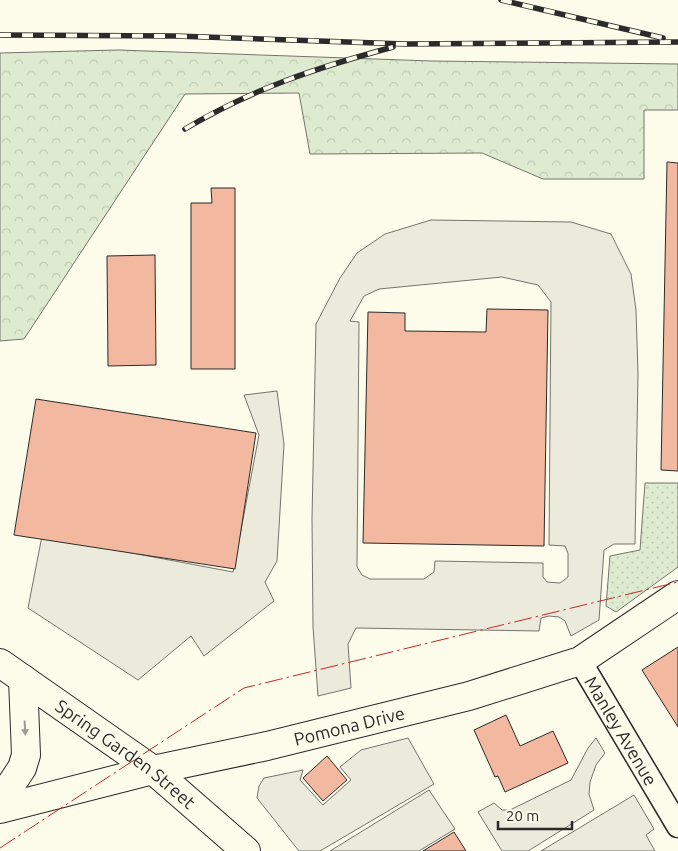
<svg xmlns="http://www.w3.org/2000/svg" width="678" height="851" font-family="Ubuntu,sans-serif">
  <defs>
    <pattern id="grass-dots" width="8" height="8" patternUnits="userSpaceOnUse" patternTransform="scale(1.25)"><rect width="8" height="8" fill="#deebd1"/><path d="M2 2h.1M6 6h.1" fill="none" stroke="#bfcab4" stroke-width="1.8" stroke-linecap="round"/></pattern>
    <pattern id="forest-crowns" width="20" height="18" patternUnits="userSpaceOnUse" patternTransform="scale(1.25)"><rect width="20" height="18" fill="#deebd1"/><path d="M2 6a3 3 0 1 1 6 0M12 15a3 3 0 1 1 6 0" fill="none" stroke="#bfcab4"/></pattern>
  </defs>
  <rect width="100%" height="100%" fill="#fdfbea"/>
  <polygon fill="url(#grass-dots)" stroke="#74746e" points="645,483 678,483 678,567 616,612 606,606 610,556 640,550"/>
  <polygon fill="url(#forest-crowns)" stroke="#74746e" points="118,50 432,61 678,64 678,110 644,110 644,179 543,179 482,153 310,154 299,93 185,94 24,339 0,341 0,53"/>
  <g fill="#eceadb" stroke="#74746e" fill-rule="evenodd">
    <path d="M431,220L571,222L611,234L631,274L636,310L638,373L635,544H614L604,550L599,620L571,636L565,621L559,617L549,616L541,618L539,631L356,628L348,644L351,688L318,696L313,627L312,519L316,324L340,278L357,253L385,234ZM502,277L538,285L551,302L549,545L565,546L568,553V577L560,583L547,582L543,577V563L435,561L434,572L424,579H370L362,575L357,567L359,322L350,321L364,296L379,289Z"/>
    <polygon points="277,391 284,444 277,561 265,582 274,601 204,656 191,636 138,680 28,608 42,536 233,572 259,435 244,395"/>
    <polygon points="408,738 434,784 320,851 299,851 257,798 259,786 264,778 303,770 300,780 323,805 351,780 340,767 361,750"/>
    <polygon points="596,738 605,753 596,765 590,782 589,794 594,810 528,851 502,851 478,812 494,803 502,810 510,810 571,780 588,748"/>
    <polygon points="429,790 455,829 419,851 330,851"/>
    <polygon points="634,795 654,829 646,835 655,851 541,851"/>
  </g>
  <g fill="#f2b8a0" stroke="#2b2b2b">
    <polygon points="667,162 678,163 678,471 661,470"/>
    <polygon points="211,188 235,188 235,369 191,369 191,203 212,203"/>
    <polygon points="155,255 156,365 108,366 107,256"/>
    <polygon points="487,309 548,310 544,546 363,543 368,312 405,313 405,331 486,332"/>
    <polygon points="36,399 256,433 235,569 14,535"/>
    <polygon points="678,647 678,727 642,670"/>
    <polygon points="506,715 520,746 553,731 568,763 505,792 498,776 495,777 474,730"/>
    <polygon points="327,756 347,780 323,801 303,778"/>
    <polygon points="454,832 466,851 423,851"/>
  </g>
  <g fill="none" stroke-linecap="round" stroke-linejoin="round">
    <defs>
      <g id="street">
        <path id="s1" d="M580,661L678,826"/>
      </g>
      <g id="secondary">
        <path id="s2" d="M0,663L153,770L246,851"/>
        <polyline points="0,801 22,768 26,755 23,679"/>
        <path id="s3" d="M0,809L153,770L267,746L469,696L580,661L678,595"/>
      </g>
    </defs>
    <use href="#street" stroke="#2b2b2b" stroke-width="25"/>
    <use href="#secondary" stroke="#2b2b2b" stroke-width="30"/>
    <use href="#street" stroke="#fdfbea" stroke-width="22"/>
    <use href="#secondary" stroke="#fdfbea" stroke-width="28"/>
    <defs>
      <g id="rail">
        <polyline points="501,0 663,38"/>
        <polyline points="0,35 175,36 405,44 678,42"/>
        <path d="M185,129C254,88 316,68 393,47"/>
      </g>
    </defs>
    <use href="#rail" stroke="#2b2b2b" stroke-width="5.5"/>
    <use href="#rail" stroke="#fdfbea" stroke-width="4" stroke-dasharray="11" stroke-linecap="butt"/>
    <polyline stroke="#c62828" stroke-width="1" stroke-dasharray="18 4 2.5 4" stroke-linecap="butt" points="0,848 244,688 678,582"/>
  </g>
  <defs><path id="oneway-solid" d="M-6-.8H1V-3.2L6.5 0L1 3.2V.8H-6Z" transform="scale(1.25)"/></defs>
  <use fill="#9e9d94" href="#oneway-solid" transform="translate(25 728) rotate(87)"/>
  <g text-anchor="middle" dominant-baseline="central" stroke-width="4" stroke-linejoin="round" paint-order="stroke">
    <g font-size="18" fill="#2b2b2b" stroke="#fdfbea">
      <text stroke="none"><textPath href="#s3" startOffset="359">Pomona Drive</textPath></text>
      <text stroke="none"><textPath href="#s1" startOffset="81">Manley Avenue</textPath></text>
      <text stroke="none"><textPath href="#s2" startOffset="155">Spring Garden Street</textPath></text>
    </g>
  </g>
  <path d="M498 821v8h74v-8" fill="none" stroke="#2b2b2b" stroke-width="2.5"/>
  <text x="506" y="821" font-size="15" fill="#2b2b2b" stroke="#fdfbea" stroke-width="4" paint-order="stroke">20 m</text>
</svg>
